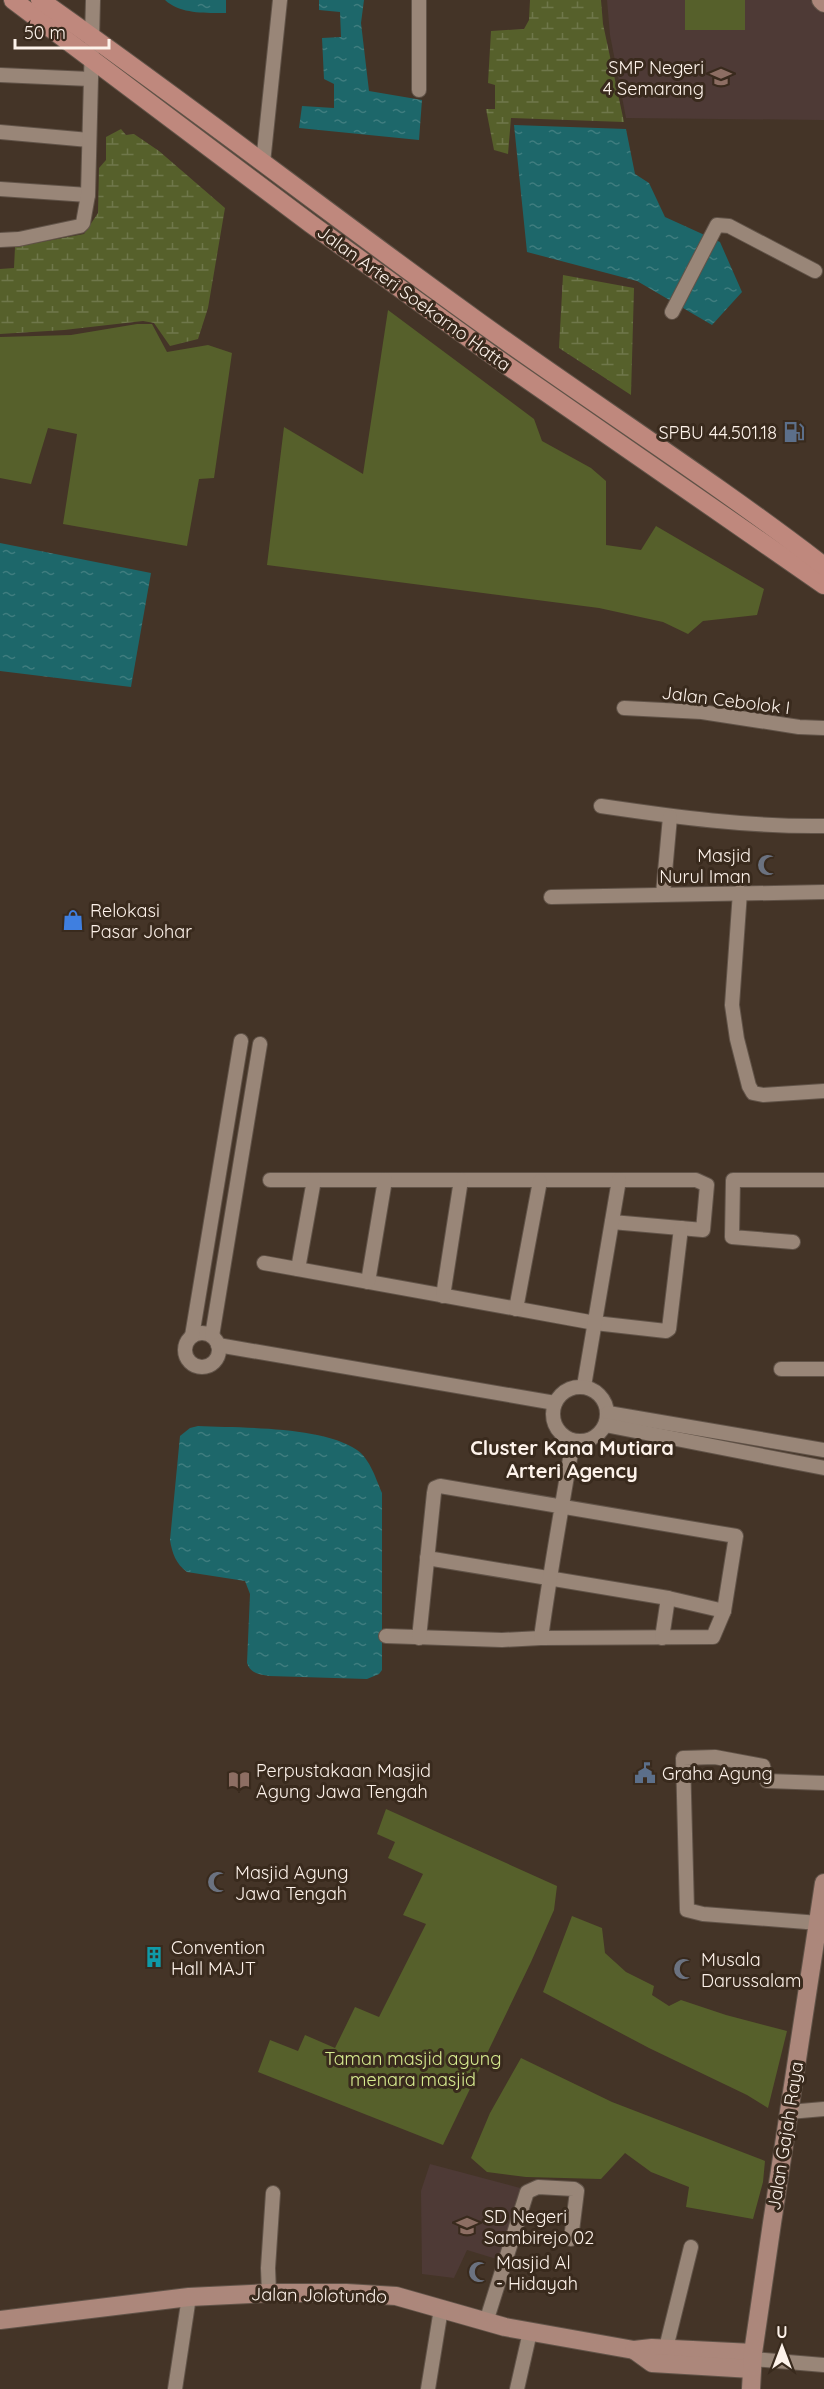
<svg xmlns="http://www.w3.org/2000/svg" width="824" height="2389" font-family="Quicksand,sans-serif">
  <defs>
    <pattern id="wetland-marsh" width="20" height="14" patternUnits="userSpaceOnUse" patternTransform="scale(1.5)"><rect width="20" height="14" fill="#56602b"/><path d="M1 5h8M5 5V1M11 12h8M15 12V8" fill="none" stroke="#6f774a"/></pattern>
    <pattern id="water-ripples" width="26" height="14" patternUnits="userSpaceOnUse" patternTransform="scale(1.5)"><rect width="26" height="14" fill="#1d676a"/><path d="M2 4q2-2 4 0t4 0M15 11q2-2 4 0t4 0" fill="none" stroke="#3f7d7f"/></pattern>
  </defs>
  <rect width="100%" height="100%" fill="#443427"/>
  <g fill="#4e3a36">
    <polygon points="607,0 810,0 824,14 824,120 626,118 610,35"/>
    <polygon points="430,2164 524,2189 503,2261 467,2250 454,2278 422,2274 421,2191"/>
  </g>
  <g fill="#56602b">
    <rect x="685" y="0" width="60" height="30"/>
    <polygon points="388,310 534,419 542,441 591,468 606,481 606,545 641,550 656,526 764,589 757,615 703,621 688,634 663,622 599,608 267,565 284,427 363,474"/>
    <polygon points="137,324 152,324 167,352 208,345 232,353 214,478 199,479 187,546 63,524 77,434 48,428 31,484 0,478 0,337 71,335"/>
    <polygon points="386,1809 557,1886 554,1910 531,1962 443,2145 258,2072 270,2040 298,2051 305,2035 335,2048 355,2007 379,2017 426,1924 403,1915 423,1874 388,1858 395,1842 377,1834"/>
    <polygon points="572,1916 602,1928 605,1953 626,1972 654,1986 652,1995 669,2006 681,2000 726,2015 787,2031 768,2108 747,2095 649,2048 543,1992"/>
    <polygon points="521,2058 612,2102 765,2161 763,2182 753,2219 686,2207 689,2187 651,2172 625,2153 601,2179 526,2177 487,2172 471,2158 490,2113"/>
  </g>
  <g fill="url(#wetland-marsh)">
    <polygon points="530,0 601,0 603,24 624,122 511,118 508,154 494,150 486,109 495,109 495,85 488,83 491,31 524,29 529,20"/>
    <polygon points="121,129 126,135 134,134 159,151 225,208 208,308 198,339 170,346 154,323 143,321 64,330 0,334 0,269 14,268 15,247 84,234 98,213 99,168 106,160 106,137"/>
    <polygon points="563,275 634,288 631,395 559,348"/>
  </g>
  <g fill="url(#water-ripples)">
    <path d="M165,0H226V13C205,13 180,14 165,0Z"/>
    <polygon points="319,0 364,0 361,23 369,91 422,100 419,140 299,128 302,106 334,108 334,84 324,79 322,38 341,37 340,12 319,10"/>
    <polygon points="514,125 626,129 635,174 649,183 665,217 720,242 742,292 712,325 637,281 527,252"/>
    <polygon points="0,543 151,573 131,687 0,671"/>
    <path d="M198,1426C240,1428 323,1426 357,1450C370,1459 376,1479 382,1493V1670L379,1674L367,1679L269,1676C259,1674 251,1674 247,1663L250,1594L245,1581L187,1572C176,1564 172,1553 170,1540L180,1436L190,1428Z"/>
  </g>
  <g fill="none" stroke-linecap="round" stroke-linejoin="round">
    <defs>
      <g id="street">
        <polyline points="0,75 90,79"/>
        <polyline points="419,90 419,0"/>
        <polyline points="0,132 89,140"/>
        <polyline points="263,163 280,0"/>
        <polyline points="0,189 88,195"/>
        <polyline points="0,240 19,239 80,226 83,223 88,195 93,0"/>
        <polyline points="672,312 717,225 729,226 815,271"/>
        <polyline points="624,708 702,712 799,727 824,728"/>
        <path d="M601,806C675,817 749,827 824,826"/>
        <polyline points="740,892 732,1005 737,1039 749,1086 753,1093 763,1095 824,1091"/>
        <polyline points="663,894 670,817"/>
        <polyline points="551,897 824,892"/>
        <polyline points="270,1180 696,1180 707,1185 703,1230 612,1222"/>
        <polyline points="793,1242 732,1237 733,1180 824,1180"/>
        <polyline points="264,1263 595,1323 666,1331 669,1329 681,1228"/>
        <polyline points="298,1269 314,1180"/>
        <polyline points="368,1282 385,1180"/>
        <polyline points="443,1296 461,1180"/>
        <polyline points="516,1309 540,1181"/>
        <circle cx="202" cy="1350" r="17"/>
        <polyline points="192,1336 241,1041"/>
        <polyline points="212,1336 260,1044"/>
        <polyline points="218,1345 555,1403"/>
        <polyline points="781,1369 824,1369"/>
        <polyline points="584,1386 619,1180"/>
        <circle cx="580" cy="1414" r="27"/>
        <polyline points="608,1413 824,1450"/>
        <polyline points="605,1425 824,1468"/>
        <polyline points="427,1558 668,1598 724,1611"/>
        <polyline points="386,1636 502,1640 541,1638"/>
        <path d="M419,1638L434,1493L435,1488L440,1486L736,1536L724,1611L713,1637L541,1638C550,1572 562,1506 573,1441"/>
        <polyline points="662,1638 668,1598"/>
        <polyline points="819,1923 703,1914 687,1910 683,1758 715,1757 763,1766 767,1781 824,1783"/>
        <polyline points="789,2112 824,2109"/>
        <polyline points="269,2293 268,2268 273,2193"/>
        <polyline points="486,2322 527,2192 538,2187 574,2189 577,2191 571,2239"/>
        <polyline points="666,2348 691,2247"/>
        <polyline points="753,2359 824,2365"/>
        <polyline points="175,2389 189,2297"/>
        <polyline points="428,2389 441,2309"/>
        <polyline points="517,2389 530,2332"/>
      </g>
      <g id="secondary">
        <polyline points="821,0 824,3"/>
        <polyline points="0,2320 189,2297 269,2293 346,2293 396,2296 505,2327 634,2350 652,2348 753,2353"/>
        <polyline points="634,2350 652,2363 752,2369"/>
        <polyline points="751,2389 753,2353 772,2223 824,1883"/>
      </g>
      <g id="primary">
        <polyline points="13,0 311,224 492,355 824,585"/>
        <path d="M40,0C187,103 329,214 475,319C590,402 711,479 824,566"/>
      </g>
    </defs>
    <use href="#street" stroke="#615348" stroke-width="16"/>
    <use href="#secondary" stroke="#615348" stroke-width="20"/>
    <use href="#primary" stroke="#615348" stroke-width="20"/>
    <use href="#street" stroke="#998678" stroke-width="14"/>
    <use href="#secondary" stroke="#ac877b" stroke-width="18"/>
    <use href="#primary" stroke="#bf887d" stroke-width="18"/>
  </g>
  <defs>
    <symbol id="school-bare" viewBox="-9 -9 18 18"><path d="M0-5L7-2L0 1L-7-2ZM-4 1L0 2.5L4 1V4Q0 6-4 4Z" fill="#8d6e63" stroke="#392a1d" stroke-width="2.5" paint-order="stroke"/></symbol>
    <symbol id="fuel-bare" viewBox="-9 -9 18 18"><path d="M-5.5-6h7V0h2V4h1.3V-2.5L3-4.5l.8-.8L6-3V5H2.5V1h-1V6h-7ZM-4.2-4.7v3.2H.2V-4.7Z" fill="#5c6f8a" stroke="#392a1d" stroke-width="2.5" paint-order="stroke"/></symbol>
    <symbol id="mosque-bare" viewBox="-9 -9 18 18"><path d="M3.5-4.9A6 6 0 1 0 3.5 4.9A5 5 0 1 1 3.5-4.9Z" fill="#6b7280" stroke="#392a1d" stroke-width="2.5" paint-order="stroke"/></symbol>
    <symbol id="shop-bare" viewBox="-9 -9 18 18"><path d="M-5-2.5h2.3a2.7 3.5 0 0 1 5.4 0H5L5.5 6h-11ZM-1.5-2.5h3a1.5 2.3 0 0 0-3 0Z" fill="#3f7fe0" stroke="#392a1d" stroke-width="2.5" paint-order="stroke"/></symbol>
    <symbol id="civic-bare" viewBox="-9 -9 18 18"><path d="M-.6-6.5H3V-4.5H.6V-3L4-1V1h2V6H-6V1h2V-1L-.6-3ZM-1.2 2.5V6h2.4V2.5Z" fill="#5c6f8a" stroke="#392a1d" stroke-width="2.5" paint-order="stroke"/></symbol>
    <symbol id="library-bare" viewBox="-9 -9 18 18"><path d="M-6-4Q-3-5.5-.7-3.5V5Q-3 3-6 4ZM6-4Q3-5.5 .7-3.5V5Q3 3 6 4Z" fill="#8d6e63" stroke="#392a1d" stroke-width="2.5" paint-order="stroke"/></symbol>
    <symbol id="building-bare" viewBox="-9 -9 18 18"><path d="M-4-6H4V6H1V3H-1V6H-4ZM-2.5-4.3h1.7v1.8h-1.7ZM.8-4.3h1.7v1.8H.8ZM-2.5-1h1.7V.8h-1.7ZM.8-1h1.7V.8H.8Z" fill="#0f9aa8" stroke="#392a1d" stroke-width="2.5" paint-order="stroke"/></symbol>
  </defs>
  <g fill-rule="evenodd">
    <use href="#school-bare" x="706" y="62" width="30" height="30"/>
    <use href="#fuel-bare" x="779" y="417" width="30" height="30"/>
    <use href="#mosque-bare" x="753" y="850" width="30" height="30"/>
    <use href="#shop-bare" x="58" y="905" width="30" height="30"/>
    <use href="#civic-bare" x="630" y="1758" width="30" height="30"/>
    <use href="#library-bare" x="224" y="1765" width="30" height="30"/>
    <use href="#mosque-bare" x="203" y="1867" width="30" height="30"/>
    <use href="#building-bare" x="139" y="1942" width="30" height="30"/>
    <use href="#mosque-bare" x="669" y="1954" width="30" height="30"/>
    <use href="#school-bare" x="452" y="2211" width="30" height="30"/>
    <use href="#mosque-bare" x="464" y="2257" width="30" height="30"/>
  </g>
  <g text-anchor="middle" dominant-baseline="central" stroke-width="6" stroke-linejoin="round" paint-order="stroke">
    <g font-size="18" fill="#fdf2ea" stroke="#392a1d" text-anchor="start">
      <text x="704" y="67" text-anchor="end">SMP Negeri<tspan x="704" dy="21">4 Semarang</tspan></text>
      <text x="777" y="432" text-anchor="end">SPBU 44.501.18</text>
      <text x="751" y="855" text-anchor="end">Masjid<tspan x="751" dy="21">Nurul Iman</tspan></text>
      <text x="90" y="910">Relokasi<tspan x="90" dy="21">Pasar Johar</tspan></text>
      <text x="256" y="1770">Perpustakaan Masjid<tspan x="256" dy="21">Agung Jawa Tengah</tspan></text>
      <text x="662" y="1773">Graha Agung</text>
      <text x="235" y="1872">Masjid Agung<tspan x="235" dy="21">Jawa Tengah</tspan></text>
      <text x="171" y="1947">Convention<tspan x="171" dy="21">Hall MAJT</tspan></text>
      <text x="701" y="1959">Musala<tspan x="701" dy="21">Darussalam</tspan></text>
      <text x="484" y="2216">SD Negeri<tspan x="484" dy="21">Sambirejo 02</tspan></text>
      <text x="496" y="2262">Masjid Al<tspan x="496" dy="21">- Hidayah</tspan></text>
    </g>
    <g font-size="18" fill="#fdf2ea" stroke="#392a1d">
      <text transform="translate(414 298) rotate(36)">Jalan Arteri Soekarno Hatta</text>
      <text transform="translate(726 700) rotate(7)">Jalan Cebolok I</text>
      <text transform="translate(785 2136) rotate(-81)">Jalan Gajah Raya</text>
      <text transform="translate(319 2295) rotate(1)">Jalan Jolotundo</text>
    </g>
    <g font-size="18" fill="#d7ec90" stroke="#392a1d">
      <text x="413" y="2058">Taman masjid agung<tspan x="413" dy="21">menara masjid</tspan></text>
    </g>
    <g font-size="20" font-weight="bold" fill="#fdf2ea" stroke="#392a1d">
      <text x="572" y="1447">Cluster Kana Mutiara<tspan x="572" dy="23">Arteri Agency</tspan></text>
    </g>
  </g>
  <g transform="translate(782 2347)" stroke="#392a1d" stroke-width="4.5" paint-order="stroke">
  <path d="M0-4.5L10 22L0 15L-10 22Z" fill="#fdf2ea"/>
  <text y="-9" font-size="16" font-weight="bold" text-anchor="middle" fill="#fdf2ea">U</text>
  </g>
  <path d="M15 39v9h94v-9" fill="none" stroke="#fdf2ea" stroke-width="3"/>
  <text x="24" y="39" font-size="18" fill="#fdf2ea" stroke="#392a1d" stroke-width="4.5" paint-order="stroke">50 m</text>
</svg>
